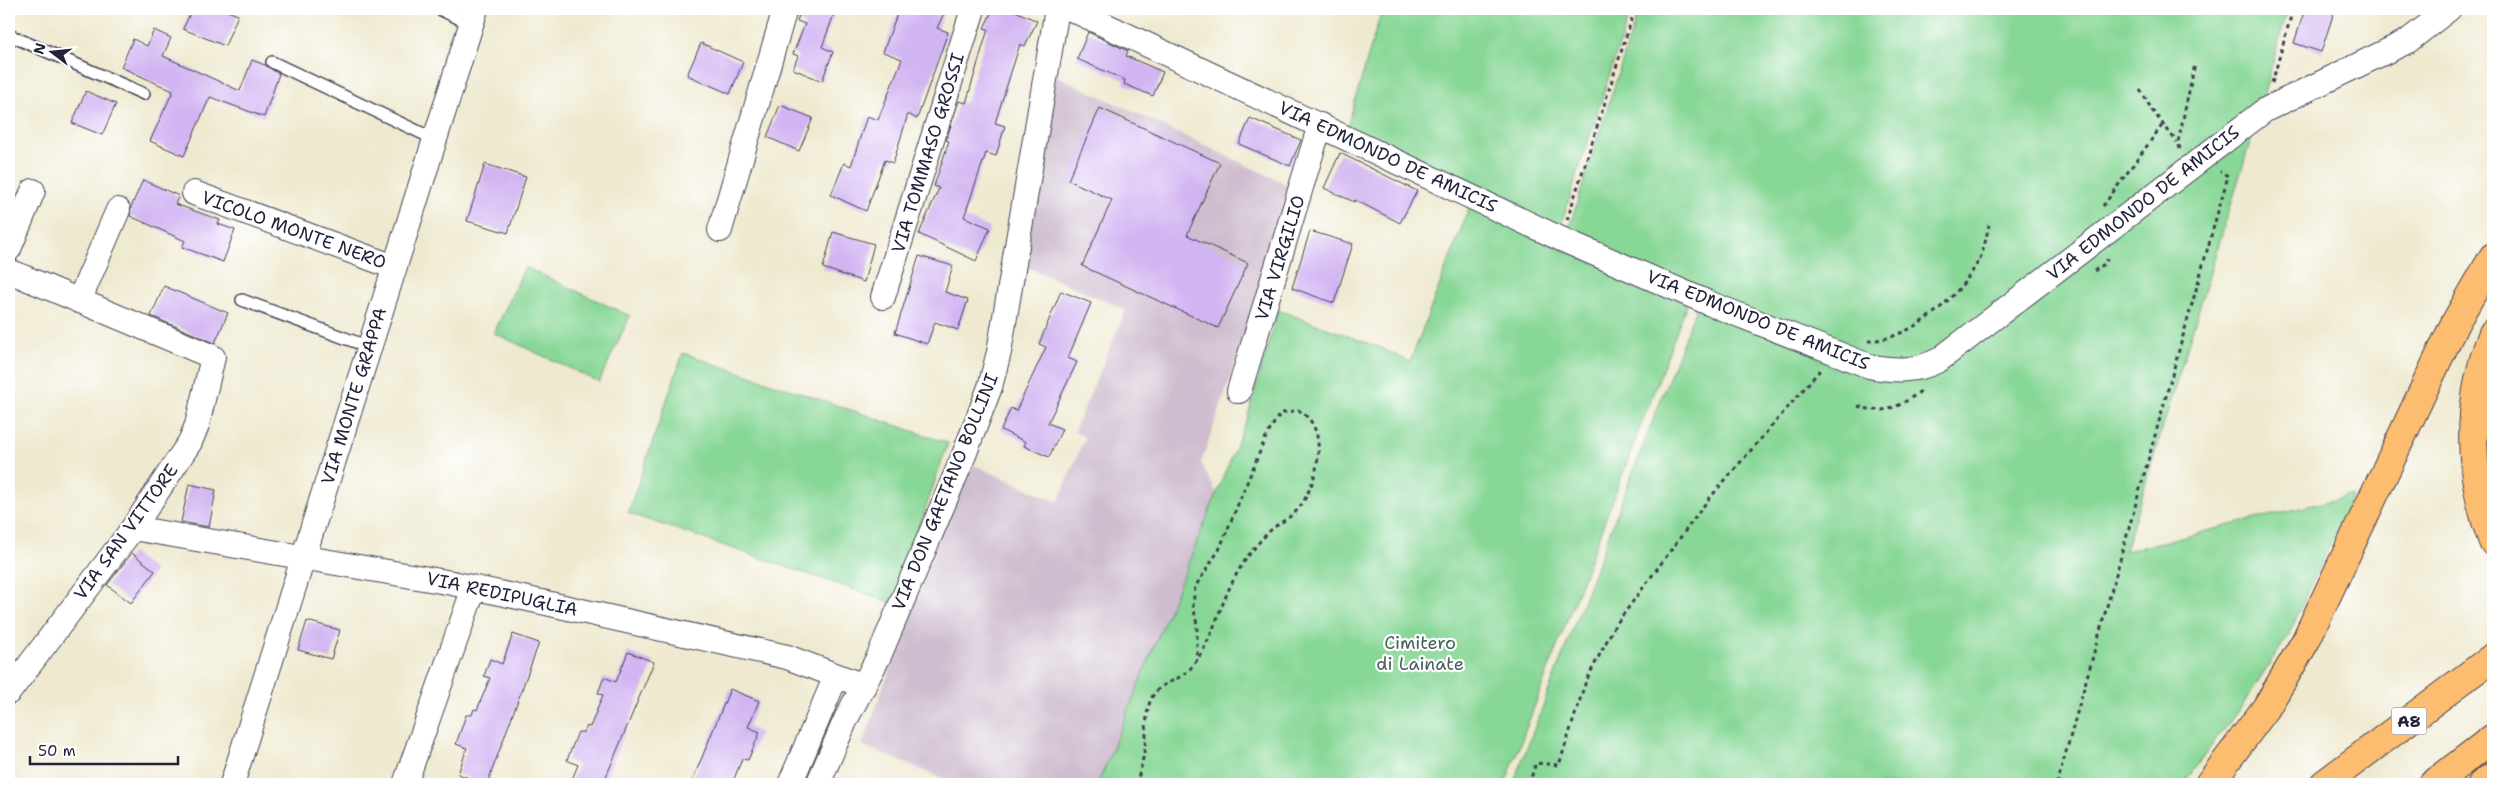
<svg xmlns="http://www.w3.org/2000/svg" width="2502" height="793" font-family="'Shantell Sans',sans-serif">
  <rect width="100%" height="100%" fill="#fff"/>
  <filter id="ink" filterUnits="userSpaceOnUse"><feTurbulence type="fractalNoise" baseFrequency=".02" numOctaves="2"/><feDisplacementMap in="SourceGraphic" scale="10" xChannelSelector="R" yChannelSelector="G"/><feConvolveMatrix kernelMatrix="1 2 1 2 8 2 1 2 1" color-interpolation-filters="sRGB"/></filter>
  <filter id="wash" filterUnits="userSpaceOnUse"><feTurbulence type="fractalNoise" baseFrequency=".0096" numOctaves="4" result="noise"/><feDisplacementMap in="SourceGraphic" scale="20" xChannelSelector="R" yChannelSelector="G"/><feGaussianBlur stdDeviation="1.12" result="paint"/><feColorMatrix in="noise" values="0 0 0 0 0 0 0 0 0 0 0 0 0 0 0 0 0 1.4 0 .05"/><feComposite in="paint" operator="in"/></filter>
  <g filter="url(#wash)">
    <rect width="100%" height="100%" fill="#eee9cf"/>
    <polygon fill="#cfbdcf" points="1055,75 1290,186 1256,303 1201,463 1217,494 1099,784 956,784 862,745 967,462 1058,502 1085,437 1074,431 1126,310 1020,264"/>
    <g fill="#87d796" stroke="#547c68">
      <polygon points="1382,9 1631,9 1559,231 1346,131"/>
      <polygon points="1639,9 2288,9 2254,129 2125,551 2353,495 2288,636 2244,703 2183,784 1513,784 1702,292 1567,234"/>
      <polygon points="1469,208 1687,304 1505,784 1098,784 1247,419 1278,310 1381,348 1410,362"/>
      <polygon points="525,267 630,316 599,382 494,333"/>
      <polygon points="683,353 948,443 893,603 628,513"/>
    </g>
    <g id="blocks">
      <g fill="#d1b4f2">
        <polygon points="192,9 222,9 238,15 225,46 183,29"/>
        <polygon points="801,9 836,9 822,47 833,52 822,81 793,69 798,56 793,54 805,24 797,21"/>
        <polygon points="899,9 946,9 937,28 948,32 917,119 908,114 893,163 885,160 866,211 831,195 844,163 851,166 867,116 878,120 902,59 883,52"/>
        <polygon points="993,9 1011,9 1037,21 1025,46 1020,44 995,123 1005,126 996,156 986,153 964,217 990,228 976,261 919,234 939,188 934,186 949,141 946,140 959,101 966,103 988,29 984,28"/>
        <polygon points="2305,9 2335,9 2321,52 2294,43"/>
        <polygon points="154,30 171,38 163,56 240,91 252,60 265,65 279,74 264,117 210,97 184,156 150,141 173,91 121,67 133,39 147,46"/>
        <polygon points="1088,32 1128,51 1126,56 1163,72 1153,96 1124,84 1125,80 1077,59"/>
        <polygon points="701,43 743,62 730,94 687,75"/>
        <polygon points="86,91 116,104 102,135 72,123"/>
        <polygon points="780,105 813,118 799,151 767,137"/>
        <polygon points="1100,108 1220,163 1187,235 1248,263 1218,328 1082,266 1112,200 1068,180"/>
        <polygon points="1250,118 1301,140 1290,166 1239,144"/>
        <polygon points="1340,153 1417,191 1400,223 1355,200 1354,202 1324,188"/>
        <polygon points="485,164 526,177 508,233 467,221"/>
        <polygon points="143,180 179,196 175,204 220,220 218,224 235,230 223,262 182,247 185,241 130,216 131,207"/>
        <polygon points="1310,231 1353,244 1334,303 1292,288"/>
        <polygon points="833,232 874,244 864,282 823,268"/>
        <polygon points="919,256 953,266 945,292 968,300 958,330 935,322 927,344 895,333"/>
        <polygon points="164,286 228,313 215,343 151,316"/>
        <polygon points="1061,291 1091,303 1068,358 1077,362 1048,423 1062,429 1049,457 1024,446 1026,442 1001,430 1011,408 1016,411 1046,347 1039,344"/>
        <polygon points="189,484 216,490 209,527 181,522"/>
        <polygon points="132,553 155,571 131,603 107,585"/>
        <polygon points="307,621 340,630 331,659 298,650"/>
        <polygon points="513,634 539,643 487,784 485,784 458,774 467,748 456,744 466,715 472,715 474,709 477,710 490,678 484,676 490,659 502,664"/>
        <polygon points="628,652 654,662 603,784 570,784 578,765 567,760 578,732 584,732 587,726 590,727 603,695 598,693 604,677 616,682"/>
        <polygon points="730,689 759,701 748,727 760,732 748,760 742,759 732,784 691,784"/>
      </g>
    </g>
  </g>
  <g filter="url(#ink)">
    <use href="#blocks" fill-opacity="0" stroke="#414051" stroke-width="1"/>
    <g fill="none" stroke-linecap="round" stroke-linejoin="round">
      <defs>
        <g id="service">
          <polyline points="439,9 471,24"/>
          <polyline points="9,35 144,94"/>
          <polyline points="272,62 434,139"/>
          <polyline points="242,300 369,347"/>
        </g>
        <g id="minor">
          <path d="M1071,9L1561,239L1711,304L1869,366C1894,371 1916,372 1939,360L2265,110L2408,41L2449,9"/>
          <polyline points="194,193 394,267"/>
          <polyline points="720,230 785,9"/>
          <polyline points="9,249 33,191"/>
          <polyline points="9,271 213,357 197,425 190,442 133,528 9,692"/>
          <polyline points="883,297 973,9"/>
          <polyline points="79,301 118,210"/>
          <polyline points="1239,391 1320,125"/>
          <polyline points="133,528 452,583 537,601 787,657 864,686"/>
          <polyline points="232,784 476,9"/>
          <polyline points="405,784 470,599 476,589"/>
          <polyline points="790,784 836,676"/>
          <polyline points="818,784 846,719 879,656 964,455 990,387 999,352 1057,9"/>
        </g>
        <g id="motorway">
          <path d="M2493,333C2466,401 2467,474 2493,542"/>
          <polyline points="2209,784 2266,708 2305,642 2455,323 2493,257"/>
          <polyline points="2324,784 2493,657"/>
          <polyline points="2433,784 2493,738"/>
          <polyline points="2482,784 2493,776"/>
        </g>
      </defs>
      <use href="#service" stroke="#414051" stroke-width="14"/>
      <use href="#minor" stroke="#414051" stroke-width="26"/>
      <use href="#motorway" stroke="#414051" stroke-width="30"/>
      <g stroke="#414051" stroke-width="3" stroke-dasharray="4 4" stroke-linecap="butt">
        <polyline points="2272,83 2293,9"/>
        <polyline points="2140,89 2152,110 2177,142"/>
        <polyline points="2180,149 2178,142 2195,64"/>
        <polyline points="2103,206 2163,124"/>
        <polyline points="1567,220 1635,9"/>
        <polyline points="2094,271 2106,263 2107,259"/>
        <path d="M1868,341C1912,339 1957,299 1978,262C1984,252 1986,237 1989,225"/>
        <path d="M1858,406C1886,416 1900,406 1922,390"/>
        <path d="M1136,784C1140,773 1143,760 1145,747C1147,732 1145,713 1151,699C1158,683 1179,681 1190,669C1212,644 1219,606 1235,577C1244,560 1257,543 1272,529C1280,522 1292,517 1299,508C1317,484 1332,428 1298,410L1283,413L1277,418L1266,437L1219,550L1195,587L1193,605L1197,625V660"/>
        <polyline points="1529,784 1536,763 1559,765 1586,681 1614,627 1708,500 1820,370"/>
        <polyline points="2057,784 2228,176 2220,171"/>
      </g>
      <use href="#service" stroke="#fff" stroke-width="11"/>
      <use href="#minor" stroke="#fff" stroke-width="24"/>
      <use href="#motorway" stroke="#fcbd6f" stroke-width="28"/>
    </g>
  </g>
  <g text-anchor="middle" dominant-baseline="central" stroke-width="4.5" stroke-linejoin="round" paint-order="stroke">
    <rect fill="#fff" stroke="#646476" stroke-width="1" x="2391.5" y="707.5" width="35" height="27" rx="4"/>
    <g font-size="16" font-weight="bold" fill="#22223b">
      <text x="2409" y="721">A8</text>
    </g>
    <g font-size="18" fill="#22223b" stroke="#fff">
      <text transform="translate(928 153) rotate(-73)">VIA TOMMASO GROSSI</text>
      <text transform="translate(1388 157) rotate(25)">VIA EDMONDO DE AMICIS</text>
      <text transform="translate(2143 203) rotate(-38)">VIA EDMONDO DE AMICIS</text>
      <text transform="translate(294 230) rotate(20)">VICOLO MONTE NERO</text>
      <text transform="translate(1280 258) rotate(-73)">VIA VIRGILIO</text>
      <text transform="translate(1758 320) rotate(22)">VIA EDMONDO DE AMICIS</text>
      <text transform="translate(354 396) rotate(-73)">VIA MONTE GRAPPA</text>
      <text transform="translate(945 492) rotate(-68)">VIA DON GAETANO BOLLINI</text>
      <text transform="translate(126 532) rotate(-54)">VIA SAN VITTORE</text>
      <text transform="translate(502 594) rotate(12)">VIA REDIPUGLIA</text>
    </g>
    <g font-size="18" fill="#45615b" stroke="#fff">
      <text x="1420" y="643">Cimitero<tspan x="1420" dy="21">di Lainate</tspan></text>
    </g>
  </g>
  <rect width="2502" height="793" fill="none" stroke="#fff" stroke-width="30"/>
  <g transform="translate(52 52) rotate(286)" stroke="#ffffff" stroke-width="4" paint-order="stroke">
  <path d="M0-4L9 19L0 12L-9 19Z" fill="#22223b"/>
  <text y="-8" font-size="14" font-weight="bold" text-anchor="middle" fill="#22223b">N</text>
  </g>
  <path d="M30 756v8h148v-8" fill="none" stroke="#22223b" stroke-width="2.5"/>
  <text x="38" y="756" font-size="15" fill="#22223b" stroke="#ffffff" stroke-width="4" paint-order="stroke">50 m</text>
</svg>
